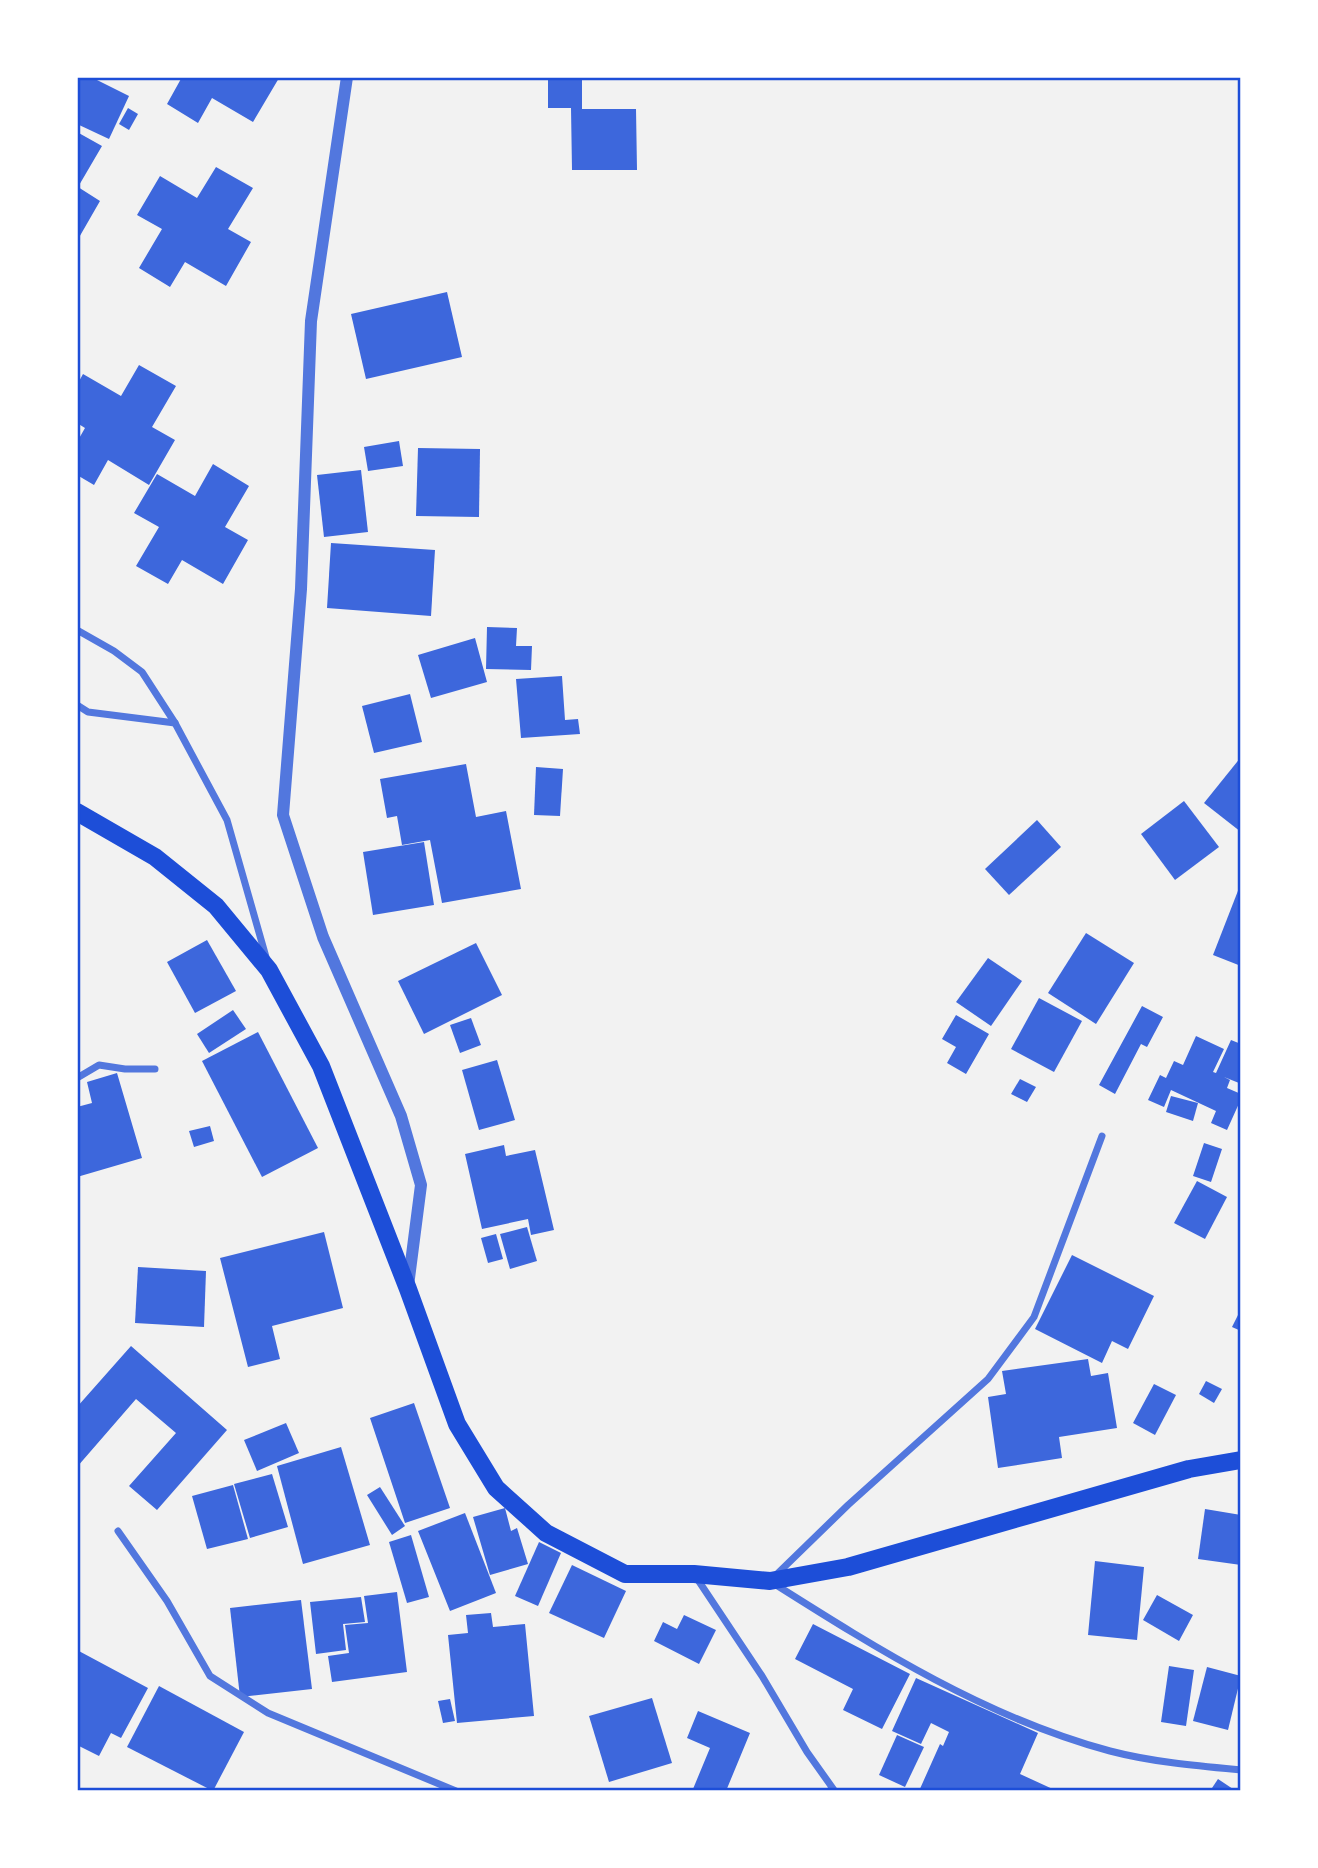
<svg xmlns="http://www.w3.org/2000/svg" width="1318" height="1868" font-family="Raleway,sans-serif">
  <rect width="100%" height="100%" fill="#f2f2f2"/>
  <g fill="#3d67dc">
    <polygon points="77,77 91,77 129,96 109,139 77,124"/>
    <polygon points="182,77 277,77 279,78 253,122 212,98 198,123 167,104"/>
    <polygon points="548,77 582,77 582,109 636,109 637,170 572,170 571,108 548,108"/>
    <polygon points="128,108 138,114 129,130 119,124"/>
    <polygon points="77,132 102,146 78,187 100,201 77,241"/>
    <polygon points="216,167 253,188 228,229 251,242 226,286 185,262 170,287 139,268 162,229 137,215 160,176 197,198"/>
    <polygon points="447,292 462,357 366,379 351,314"/>
    <polygon points="139,365 176,386 152,427 175,440 149,485 108,460 94,485 77,475 77,442 85,428 77,423 77,385 83,374 121,396"/>
    <polygon points="399,441 403,466 368,471 364,447"/>
    <polygon points="418,448 480,449 479,517 416,516"/>
    <polygon points="213,464 249,486 225,527 248,540 223,584 182,560 168,584 136,566 159,527 134,513 157,474 195,496"/>
    <polygon points="361,470 368,532 324,537 317,475"/>
    <polygon points="331,543 435,550 431,616 327,608"/>
    <polygon points="487,627 517,628 516,646 532,646 531,670 486,669"/>
    <polygon points="475,638 487,682 431,698 418,655"/>
    <polygon points="562,676 565,720 578,719 580,734 521,738 516,679"/>
    <polygon points="410,694 422,742 374,753 362,706"/>
    <polygon points="1241,757 1241,832 1204,803"/>
    <polygon points="466,764 476,817 506,811 521,889 442,903 430,840 402,845 397,816 387,818 380,779"/>
    <polygon points="536,767 563,769 560,816 534,815"/>
    <polygon points="1184,801 1219,847 1175,880 1141,834"/>
    <polygon points="1037,820 1061,847 1009,895 985,869"/>
    <polygon points="424,842 434,905 373,915 363,852"/>
    <polygon points="1241,883 1241,966 1213,955"/>
    <polygon points="1086,933 1134,963 1096,1024 1048,993"/>
    <polygon points="207,940 236,991 195,1013 167,962"/>
    <polygon points="476,943 502,995 424,1034 398,981"/>
    <polygon points="988,958 1022,981 991,1026 956,1002"/>
    <polygon points="1039,998 1082,1021 1054,1072 1011,1049"/>
    <polygon points="1142,1006 1163,1017 1147,1047 1141,1044 1115,1094 1099,1085"/>
    <polygon points="233,1010 246,1029 209,1053 197,1034"/>
    <polygon points="956,1015 989,1034 966,1074 947,1063 956,1047 942,1039"/>
    <polygon points="471,1018 481,1045 460,1053 450,1025"/>
    <polygon points="258,1032 318,1148 262,1177 202,1061"/>
    <polygon points="1196,1036 1224,1049 1213,1072 1216,1073 1231,1040 1241,1044 1239,1083 1224,1077 1230,1080 1227,1088 1241,1094 1241,1099 1227,1130 1211,1123 1216,1111 1171,1090 1164,1107 1148,1100 1160,1075 1166,1078 1174,1061 1183,1065"/>
    <polygon points="497,1060 515,1120 479,1130 462,1070"/>
    <polygon points="117,1073 142,1158 77,1177 77,1107 92,1103 87,1082"/>
    <polygon points="1020,1079 1036,1087 1027,1102 1011,1094"/>
    <polygon points="1171,1096 1198,1103 1193,1121 1166,1112"/>
    <polygon points="210,1126 214,1141 194,1147 189,1131"/>
    <polygon points="1204,1143 1222,1149 1211,1182 1193,1176"/>
    <polygon points="504,1145 506,1156 535,1150 554,1230 531,1235 528,1219 482,1229 465,1154"/>
    <polygon points="1197,1181 1227,1197 1205,1239 1174,1223"/>
    <polygon points="527,1227 537,1261 510,1269 500,1234"/>
    <polygon points="324,1232 343,1308 272,1326 280,1359 248,1367 220,1258"/>
    <polygon points="496,1234 503,1259 488,1263 481,1238"/>
    <polygon points="1072,1255 1154,1296 1128,1349 1112,1341 1102,1363 1035,1329"/>
    <polygon points="138,1267 206,1271 204,1327 135,1323"/>
    <polygon points="1241,1309 1241,1331 1232,1327"/>
    <polygon points="131,1346 227,1430 157,1510 129,1486 176,1433 136,1399 77,1467 77,1407"/>
    <polygon points="1088,1359 1091,1376 1108,1373 1117,1428 1059,1437 1062,1458 998,1468 988,1397 1006,1394 1002,1371"/>
    <polygon points="1206,1381 1222,1389 1214,1403 1199,1394"/>
    <polygon points="1154,1384 1176,1395 1155,1435 1133,1423"/>
    <polygon points="414,1403 450,1508 405,1523 370,1418"/>
    <polygon points="286,1423 299,1453 257,1471 244,1440"/>
    <polygon points="341,1447 370,1545 303,1564 277,1466"/>
    <polygon points="272,1474 288,1527 250,1538 234,1484"/>
    <polygon points="233,1485 248,1539 207,1549 192,1496"/>
    <polygon points="380,1487 405,1526 392,1535 367,1495"/>
    <polygon points="505,1508 511,1531 517,1528 528,1564 490,1575 473,1517"/>
    <polygon points="1205,1509 1241,1515 1241,1565 1198,1559"/>
    <polygon points="465,1513 496,1593 450,1611 418,1531"/>
    <polygon points="411,1535 429,1597 407,1603 389,1542"/>
    <polygon points="539,1542 561,1553 538,1606 515,1596"/>
    <polygon points="1095,1561 1144,1567 1137,1640 1088,1635"/>
    <polygon points="572,1565 626,1591 604,1638 549,1613"/>
    <polygon points="397,1592 407,1672 332,1682 328,1656 349,1653 345,1625 368,1623 364,1596"/>
    <polygon points="1157,1595 1193,1615 1179,1641 1143,1620"/>
    <polygon points="361,1597 365,1622 343,1624 346,1650 316,1654 310,1602"/>
    <polygon points="301,1600 312,1689 240,1697 230,1608"/>
    <polygon points="491,1613 493,1627 525,1624 534,1716 457,1723 448,1635 468,1633 466,1615"/>
    <polygon points="684,1615 716,1630 699,1664 654,1641 663,1622 677,1629"/>
    <polygon points="813,1624 910,1674 882,1729 843,1710 853,1689 795,1659"/>
    <polygon points="77,1650 148,1688 121,1738 111,1733 99,1756 77,1745"/>
    <polygon points="1169,1666 1194,1670 1186,1726 1161,1722"/>
    <polygon points="1207,1667 1241,1676 1228,1730 1193,1721"/>
    <polygon points="916,1678 1038,1733 1020,1774 1057,1791 919,1791 940,1744 943,1746 949,1732 931,1723 921,1744 892,1731"/>
    <polygon points="159,1686 244,1732 213,1791 127,1747"/>
    <polygon points="652,1698 672,1763 609,1782 589,1716"/>
    <polygon points="450,1699 455,1721 443,1723 438,1701"/>
    <polygon points="698,1711 750,1733 726,1791 698,1791 693,1789 710,1748 687,1738"/>
    <polygon points="897,1735 924,1747 905,1787 879,1775"/>
    <polygon points="1218,1779 1236,1791 1210,1791"/>
  </g>
  <g fill="none" stroke-linecap="round" stroke-linejoin="round">
    <g stroke="#5277de" stroke-width="7">
      <polyline points="77,630 114,651 142,672 175,723 227,820 266,957"/>
      <polyline points="77,705 88,712 175,723"/>
      <polyline points="77,1078 99,1065 125,1069 155,1069"/>
      <polyline points="118,1531 167,1601 210,1676 268,1713 456,1791"/>
      <polyline points="775,1576 848,1505 988,1379 1034,1317 1102,1136"/>
      <polyline points="696,1577 762,1676 807,1752 834,1790 829,1791"/>
      <path d="M773,1583C879,1650 987,1718 1110,1751C1152,1762 1198,1766 1241,1770"/>
    </g>
    <polyline stroke="#5277de" stroke-width="12" points="347,77 311,321 301,589 283,815 323,937 401,1116 421,1185 408,1286"/>
    <polyline stroke="#1d4ed8" stroke-width="18" points="77,812 155,857 216,906 269,970 321,1066 408,1289 457,1424 496,1488 546,1533 625,1574 694,1574 770,1581 848,1567 1189,1469 1241,1460"/>
  </g>
  <rect width="1318" height="1868" fill="none" stroke="#ffffff" stroke-width="158"/>
  <rect x="79" y="79" width="1160" height="1710" fill="none" stroke="#1d4ed8" stroke-width="2.5"/>
</svg>
